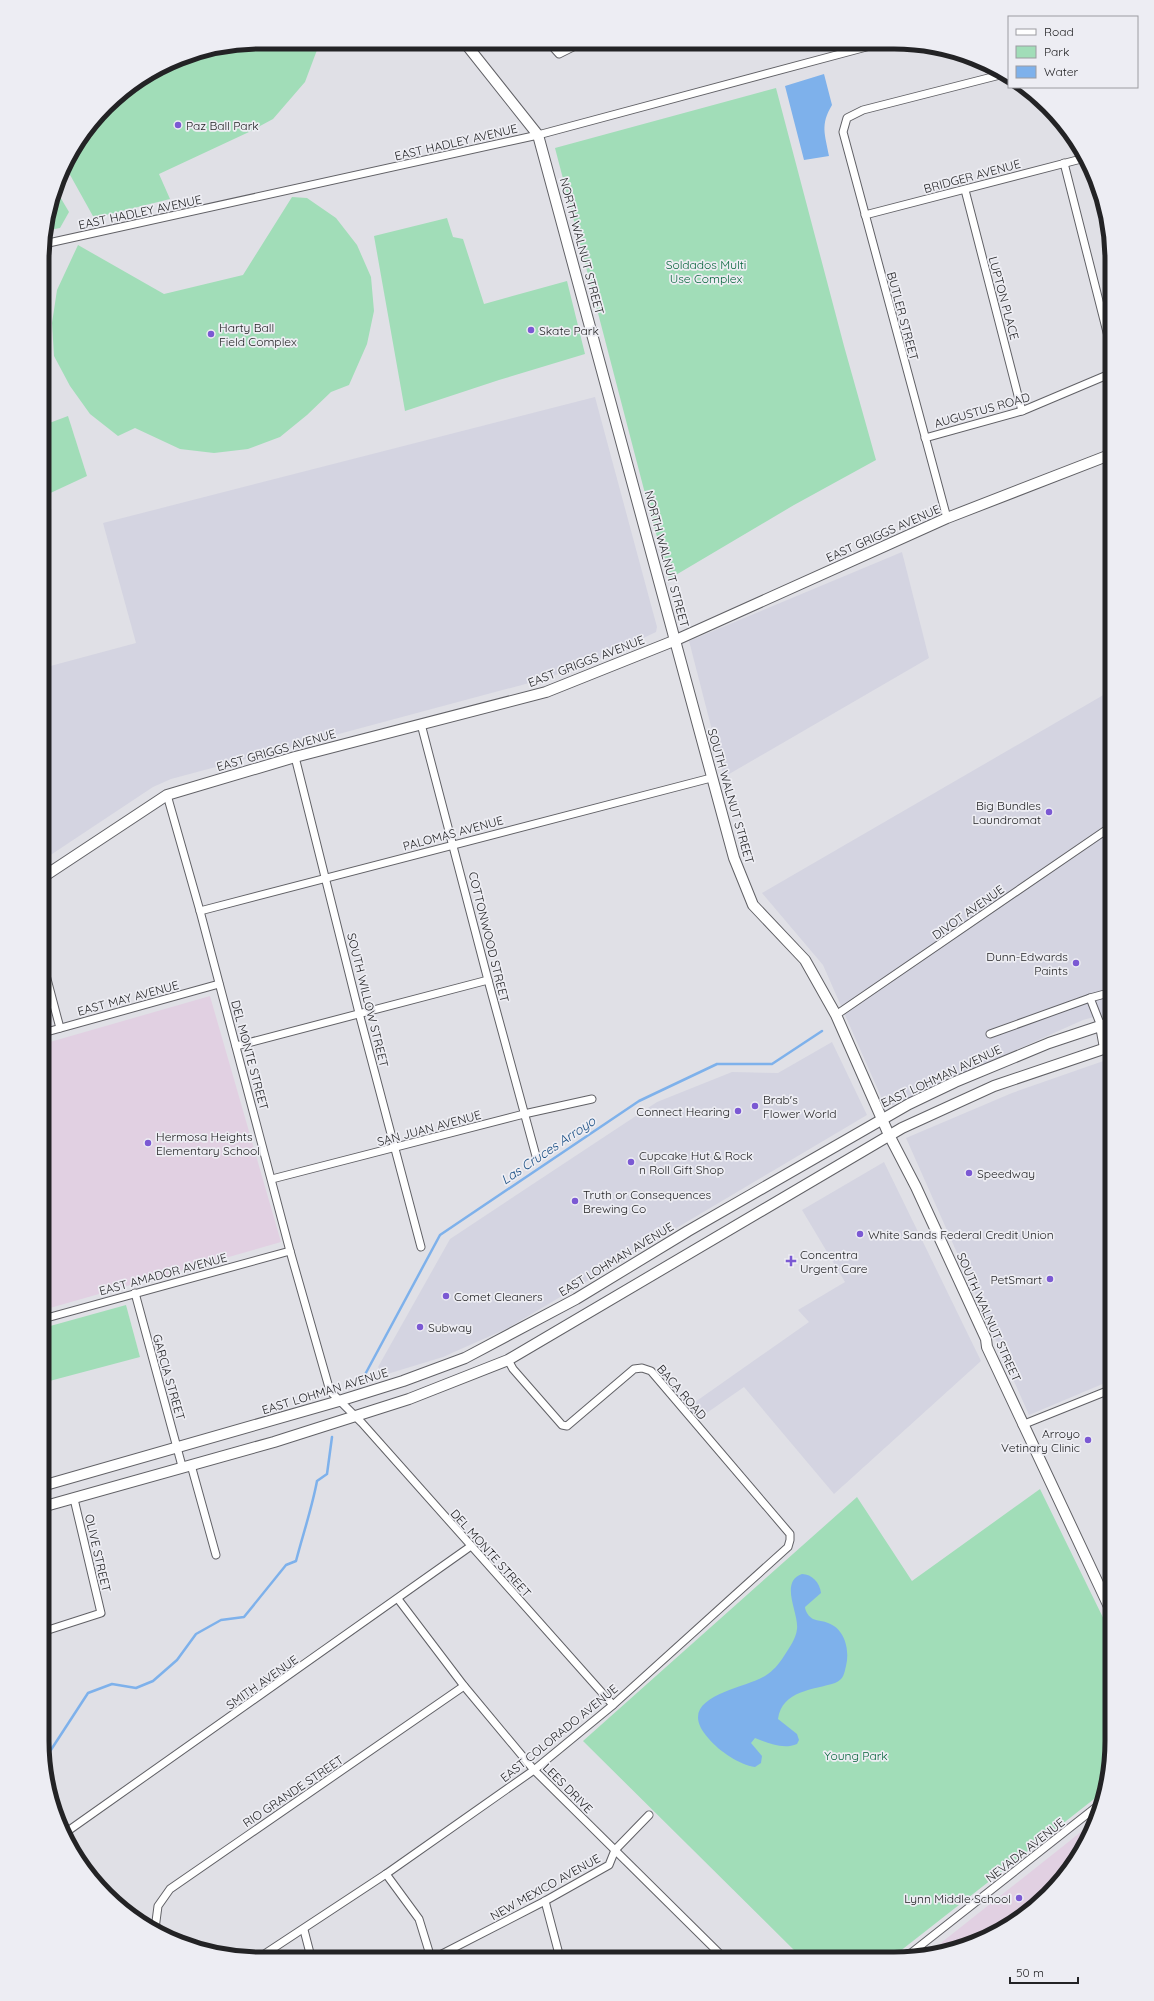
<svg xmlns="http://www.w3.org/2000/svg" width="1154" height="2001" font-family="Quicksand,sans-serif">
  <rect width="100%" height="100%" fill="#e0e0e6"/>
  <g fill="#d4d4e1">
    <polygon points="595,397 654,616 657,627 656,632 597,660 544,679 171,779 153,787 43,860 43,668 136,643 103,523"/>
    <polygon points="902,552 929,658 724,777 689,641"/>
    <polygon points="1112,690 1112,1012 1083,1020 886,1108 823,965 762,893"/>
    <polygon points="832,1042 867,1115 508,1328 443,1357 384,1375 378,1367 450,1239 657,1102 732,1072 778,1073"/>
    <polygon points="1112,1058 1112,1380 1029,1415 906,1138 1012,1093"/>
    <polygon points="884,1162 981,1361 834,1494 744,1387 698,1419 688,1407 809,1322 798,1310 845,1282 802,1210"/>
  </g>
  <g fill="#e1d0e2">
    <polygon points="210,996 281,1242 43,1310 43,1044"/>
    <polygon points="1096,1820 1067,1874 1015,1922 964,1947 927,1954"/>
  </g>
  <g fill="#a1ddb8">
    <polygon points="260,42 320,42 305,82 273,119 249,132 159,174 170,199 94,218 64,164 116,96 177,59"/>
    <polygon points="776,88 844,346 876,460 794,505 669,579 648,505 555,148"/>
    <polygon points="56,190 69,212 60,228 44,231"/>
    <polygon points="292,197 307,198 336,218 357,245 371,277 374,311 367,344 349,385 331,392 307,415 280,437 248,449 214,453 180,449 135,428 118,436 90,414 70,386 54,356 52,323 57,290 78,245 164,294 243,275"/>
    <polygon points="447,218 453,237 463,239 484,304 567,281 585,354 499,380 405,411 374,236"/>
    <polygon points="68,416 87,476 44,496 44,425"/>
    <polygon points="126,1305 140,1357 42,1383 43,1328"/>
    <polygon points="1040,1489 1112,1636 1112,1755 1103,1792 890,1959 803,1959 583,1741 857,1497 912,1581"/>
  </g>
  <g fill="#7eb1eb">
    <path d="M824,74L832,105C820,125 825,134 829,156L804,160L785,86Z"/>
    <path d="M802,1574C812,1574 820,1583 821,1593L805,1607C805,1611 809,1617 813,1619C818,1621 824,1621 828,1623C845,1629 850,1650 846,1666C844,1674 844,1679 835,1683C814,1690 782,1690 778,1719L797,1734L799,1740L797,1744C783,1750 768,1743 755,1738L751,1743L762,1756L761,1763L755,1767C740,1765 719,1751 709,1739C671,1697 742,1690 765,1676C773,1671 779,1664 784,1656C789,1648 796,1639 797,1629C799,1613 779,1582 802,1574Z"/>
  </g>
  <g fill="none" stroke-linecap="round" stroke-linejoin="round">
    <g stroke="#7eb1eb" stroke-width="2.5">
      <polyline points="361,1382 440,1235 639,1101 717,1064 772,1064 822,1031"/>
      <path d="M45,1759L88,1693L112,1684L136,1688L153,1681L177,1660L196,1634L221,1620L244,1617L286,1565L296,1561C303,1534 312,1508 317,1481L327,1474L332,1437"/>
    </g>
    <defs>
      <g id="street">
        <polyline points="550,44 559,54 579,44"/>
        <polyline points="1064,163 1112,352"/>
        <polyline points="965,190 1022,411"/>
        <polyline points="865,215 1085,158"/>
        <polyline points="44,244 538,135 870,46"/>
        <polyline points="925,438 1022,411 1112,373"/>
        <polyline points="947,518 843,132 847,118 863,110 1004,74"/>
        <polyline points="421,724 488,980 536,1156"/>
        <polyline points="295,757 359,1013 421,1247"/>
        <polyline points="167,795 200,911 290,1251 330,1391 362,1423 613,1705"/>
        <polyline points="200,911 711,778"/>
        <polyline points="43,964 60,1028"/>
        <polyline points="836,1015 1112,826"/>
        <polyline points="1101,1026 1090,998 1112,992"/>
        <polyline points="43,1033 219,984"/>
        <polyline points="990,1034 1090,998"/>
        <polyline points="236,1046 488,980"/>
        <polyline points="272,1179 524,1114 592,1099"/>
        <polyline points="135,1293 182,1466"/>
        <polyline points="43,1319 290,1251"/>
        <polyline points="1022,1425 1112,1389"/>
        <polyline points="191,1465 216,1555"/>
        <polyline points="398,1599 464,1686 534,1770 725,1959"/>
        <polyline points="42,1632 101,1613 74,1499"/>
        <polyline points="65,1833 471,1546"/>
        <polyline points="386,1874 419,1919 431,1958"/>
        <polyline points="545,1901 560,1958"/>
        <polyline points="155,1929 158,1906 170,1889 464,1686"/>
        <polyline points="304,1930 311,1957"/>
        <polyline points="260,1957 386,1874 534,1770 613,1705 788,1547 790,1540 790,1534 651,1371 642,1368 634,1369 567,1426 562,1425 513,1369 508,1360"/>
        <polyline points="906,1957 1100,1804"/>
        <polyline points="434,1958 545,1901 609,1865 615,1850 649,1815"/>
      </g>
      <g id="secondary">
        <polyline points="465,43 538,135 734,858 753,905 805,960 836,1015 889,1135 916,1187 986,1339 987,1347 1112,1613"/>
        <polyline points="43,877 167,795 295,757 546,692 676,640 947,518 1112,454"/>
        <polyline points="1101,1026 1105,1048"/>
        <polyline points="42,1486 339,1401 403,1381 465,1358 576,1299 688,1231 909,1104 955,1082 1049,1043 1112,1022"/>
        <polyline points="42,1507 274,1442 409,1399 508,1360 902,1128 994,1086 1112,1046"/>
      </g>
    </defs>
    <use href="#street" stroke="#616166" stroke-width="9"/>
    <use href="#secondary" stroke="#616166" stroke-width="12"/>
    <use href="#street" stroke="#fff" stroke-width="7"/>
    <use href="#secondary" stroke="#fff" stroke-width="10"/>
  </g>
  <g fill="#7b59d3" stroke="#ededf3" stroke-width="1.5">
    <circle cx="178" cy="125" r="4"/>
    <circle cx="531" cy="330" r="4"/>
    <circle cx="211" cy="334" r="4"/>
    <circle cx="1049" cy="812" r="4"/>
    <circle cx="1076" cy="963" r="4"/>
    <circle cx="755" cy="1106" r="4"/>
    <circle cx="738" cy="1111" r="4"/>
    <circle cx="148" cy="1143" r="4"/>
    <circle cx="631" cy="1162" r="4"/>
    <circle cx="969" cy="1173" r="4"/>
    <circle cx="575" cy="1201" r="4"/>
    <circle cx="860" cy="1234" r="4"/>
    <path d="M789 1255h4v4h4v4h-4v4h-4v-4h-4v-4h4z"/>
    <circle cx="1050" cy="1279" r="4"/>
    <circle cx="446" cy="1296" r="4"/>
    <circle cx="420" cy="1327" r="4"/>
    <circle cx="1088" cy="1440" r="4"/>
    <circle cx="1019" cy="1898" r="4"/>
  </g>
  <g text-anchor="middle" dominant-baseline="central" stroke-width="3.5" stroke-linejoin="round" paint-order="stroke">
    <g font-size="12" fill="#232325" stroke="#ededf3" text-anchor="start">
      <text x="186" y="125">Paz Ball Park</text>
      <text x="219" y="327">Harty Ball<tspan x="219" dy="14">Field Complex</tspan></text>
      <text x="539" y="330">Skate Park</text>
      <text x="1041" y="805" text-anchor="end">Big Bundles<tspan x="1041" dy="14">Laundromat</tspan></text>
      <text x="1068" y="956" text-anchor="end">Dunn-Edwards<tspan x="1068" dy="14">Paints</tspan></text>
      <text x="763" y="1099">Brab's<tspan x="763" dy="14">Flower World</tspan></text>
      <text x="730" y="1111" text-anchor="end">Connect Hearing</text>
      <text x="156" y="1136">Hermosa Heights<tspan x="156" dy="14">Elementary School</tspan></text>
      <text x="639" y="1155">Cupcake Hut &amp; Rock<tspan x="639" dy="14">n Roll Gift Shop</tspan></text>
      <text x="977" y="1173">Speedway</text>
      <text x="583" y="1194">Truth or Consequences<tspan x="583" dy="14">Brewing Co</tspan></text>
      <text x="868" y="1234">White Sands Federal Credit Union</text>
      <text x="800" y="1254">Concentra<tspan x="800" dy="14">Urgent Care</tspan></text>
      <text x="1042" y="1279" text-anchor="end">PetSmart</text>
      <text x="454" y="1296">Comet Cleaners</text>
      <text x="428" y="1327">Subway</text>
      <text x="1080" y="1433" text-anchor="end">Arroyo<tspan x="1080" dy="14">Vetinary Clinic</tspan></text>
      <text x="1011" y="1898" text-anchor="end">Lynn Middle School</text>
    </g>
    <g font-size="12" fill="#232325" stroke="#ededf3">
      <text transform="translate(456 142) rotate(-13)">EAST HADLEY AVENUE</text>
      <text transform="translate(972 176) rotate(-15)">BRIDGER AVENUE</text>
      <text transform="translate(140 212) rotate(-12)">EAST HADLEY AVENUE</text>
      <text transform="translate(582 246) rotate(75)">NORTH WALNUT STREET</text>
      <text transform="translate(1004 298) rotate(75)">LUPTON PLACE</text>
      <text transform="translate(903 316) rotate(75)">BUTLER STREET</text>
      <text transform="translate(982 410) rotate(-16)">AUGUSTUS ROAD</text>
      <text transform="translate(883 533) rotate(-24)">EAST GRIGGS AVENUE</text>
      <text transform="translate(667 559) rotate(75)">NORTH WALNUT STREET</text>
      <text transform="translate(586 661) rotate(-21)">EAST GRIGGS AVENUE</text>
      <text transform="translate(276 750) rotate(-16)">EAST GRIGGS AVENUE</text>
      <text transform="translate(731 796) rotate(74)">SOUTH WALNUT STREET</text>
      <text transform="translate(453 833) rotate(-15)">PALOMAS AVENUE</text>
      <text transform="translate(968 912) rotate(-35)">DIVOT AVENUE</text>
      <text transform="translate(489 937) rotate(76)">COTTONWOOD STREET</text>
      <text transform="translate(128 998) rotate(-15)">EAST MAY AVENUE</text>
      <text transform="translate(368 1000) rotate(76)">SOUTH WILLOW STREET</text>
      <text transform="translate(250 1055) rotate(75)">DEL MONTE STREET</text>
      <text transform="translate(941 1076) rotate(-25)">EAST LOHMAN AVENUE</text>
      <text transform="translate(429 1128) rotate(-15)">SAN JUAN AVENUE</text>
      <text transform="translate(616 1259) rotate(-31)">EAST LOHMAN AVENUE</text>
      <text transform="translate(163 1274) rotate(-15)">EAST AMADOR AVENUE</text>
      <text transform="translate(989 1317) rotate(66)">SOUTH WALNUT STREET</text>
      <text transform="translate(169 1377) rotate(74)">GARCIA STREET</text>
      <text transform="translate(325 1391) rotate(-17)">EAST LOHMAN AVENUE</text>
      <text transform="translate(682 1392) rotate(49)">BACA ROAD</text>
      <text transform="translate(98 1553) rotate(77)">OLIVE STREET</text>
      <text transform="translate(491 1553) rotate(48)">DEL MONTE STREET</text>
      <text transform="translate(262 1682) rotate(-35)">SMITH AVENUE</text>
      <text transform="translate(559 1733) rotate(-39)">EAST COLORADO AVENUE</text>
      <text transform="translate(568 1788) rotate(45)">LEES DRIVE</text>
      <text transform="translate(293 1791) rotate(-34)">RIO GRANDE STREET</text>
      <text transform="translate(1025 1850) rotate(-38)">NEVADA AVENUE</text>
      <text transform="translate(545 1887) rotate(-29)">NEW MEXICO AVENUE</text>
    </g>
    <g font-size="12" fill="#07653c" stroke="#ededf3">
      <text x="706" y="264">Soldados Multi<tspan x="706" dy="14">Use Complex</tspan></text>
      <text x="856" y="1755">Young Park</text>
    </g>
    <g font-size="13" font-style="italic" fill="#1a4f84" stroke="#ededf3">
      <text transform="translate(548 1150) rotate(-34)">Las Cruces Arroyo</text>
    </g>
  </g>
  <path d="M0 0H1154V2001H0ZM260 49H894A211 211 0 0 1 1105 260V1741A211 211 0 0 1 894 1952H260A211 211 0 0 1 49 1741V260A211 211 0 0 1 260 49Z" fill="#ededf3" fill-rule="evenodd"/>
  <path fill="none" stroke="#232325" stroke-width="5" d="M260 49H894A211 211 0 0 1 1105 260V1741A211 211 0 0 1 894 1952H260A211 211 0 0 1 49 1741V260A211 211 0 0 1 260 49Z"/>
  <rect x="1008" y="16" width="130" height="72" fill="#ededf3" stroke="#9c9ca1"/>
  <rect x="1016" y="29" width="20" height="6" fill="#ffffff" stroke="#9c9ca1"/>
  <text x="1044" y="36" font-size="12" fill="#232325">Road</text>
  <rect x="1016" y="46" width="20" height="12" fill="#a1ddb8" stroke="#9c9ca1"/>
  <text x="1044" y="56" font-size="12" fill="#232325">Park</text>
  <rect x="1016" y="66" width="20" height="12" fill="#7eb1eb" stroke="#9c9ca1"/>
  <text x="1044" y="76" font-size="12" fill="#232325">Water</text>
  <path d="M1010 1977v6h68v-6" fill="none" stroke="#232325" stroke-width="2"/>
  <text x="1016" y="1977" font-size="12" fill="#232325" stroke="#ededf3" stroke-width="3" paint-order="stroke">50 m</text>
</svg>
